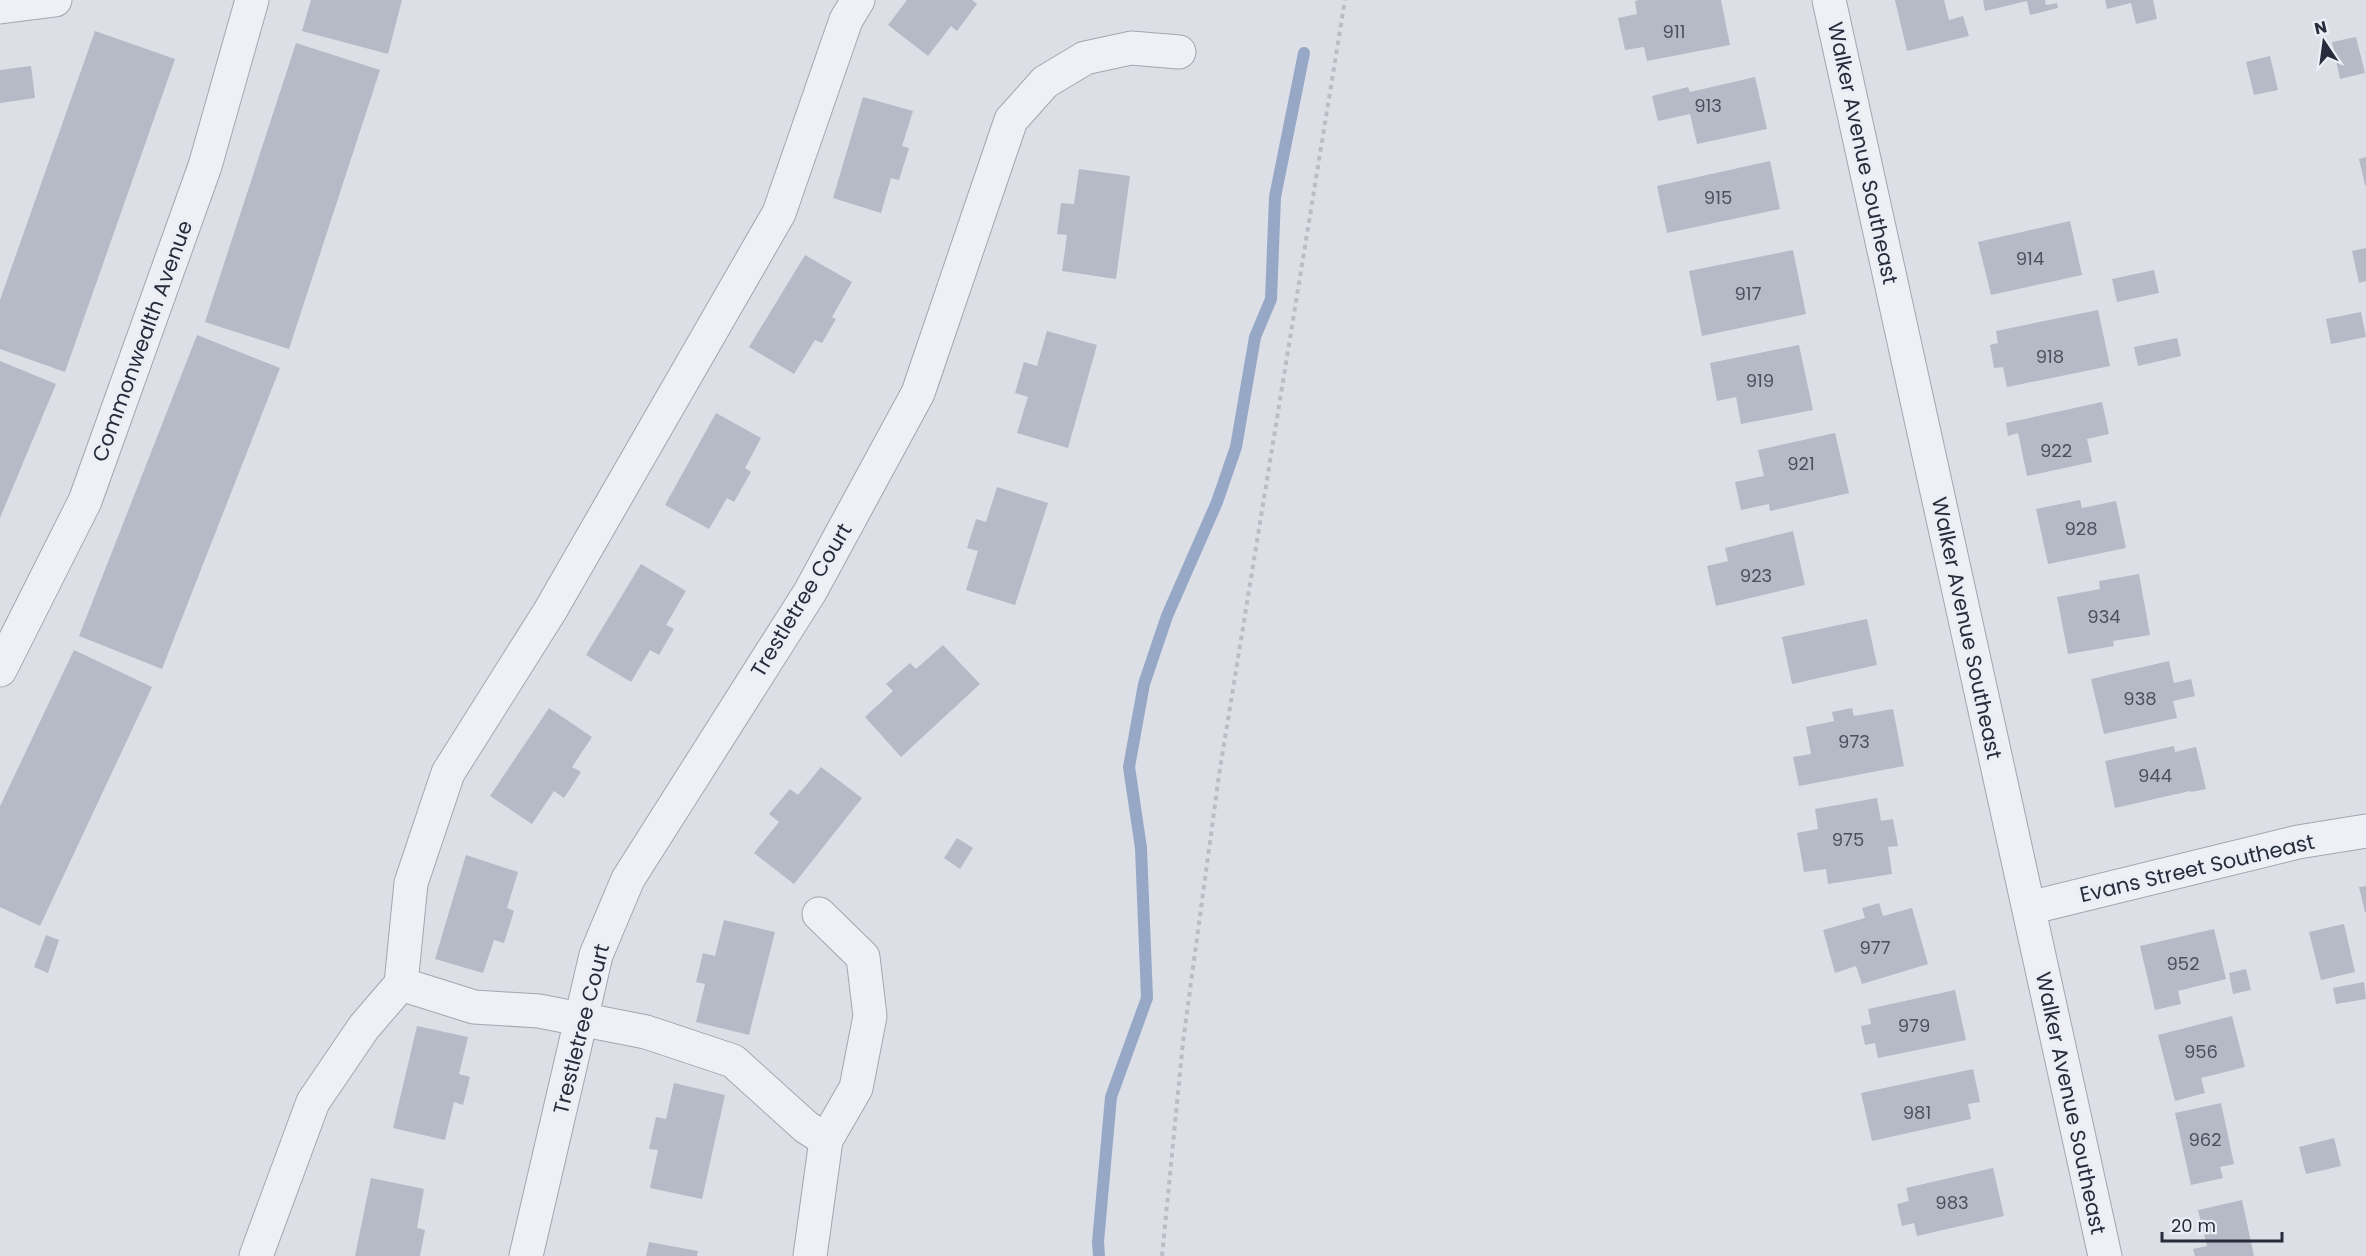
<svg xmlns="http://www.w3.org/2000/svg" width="2366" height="1256" font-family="Poppins,sans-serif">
  <rect width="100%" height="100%" fill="#dcdfe6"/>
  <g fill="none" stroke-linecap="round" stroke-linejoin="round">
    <polyline stroke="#97a8c6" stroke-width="12" points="1099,1256 1098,1242 1111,1097 1147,998 1141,848 1129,767 1144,684 1167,616 1217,502 1236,447 1255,337 1271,299 1275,197 1304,53"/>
  </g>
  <g fill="#b6bac6">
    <polygon points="311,0 402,0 388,54 302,31"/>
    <polygon points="907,0 972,0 977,4 957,31 951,26 928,56 888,25"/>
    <polygon points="1640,0 1721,0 1730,45 1647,61 1644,47 1625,50 1618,18 1637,14 1635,1"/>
    <polygon points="1895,0 1944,0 1949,20 1963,16 1969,36 1907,51"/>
    <polygon points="1983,0 2045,0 2046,5 2057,3 2058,8 2030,15 2027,1 1985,11"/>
    <polygon points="2105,0 2153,0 2157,19 2136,24 2131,3 2107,9"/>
    <polygon points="95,31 175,59 65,372 0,349 0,300"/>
    <polygon points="2356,37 2365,73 2340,79 2332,42"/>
    <polygon points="296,43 380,70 289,349 205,322"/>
    <polygon points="2270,56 2278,90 2254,95 2246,62"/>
    <polygon points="31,66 35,98 0,103 0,70"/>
    <polygon points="1755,77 1767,129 1697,144 1690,114 1658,121 1652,96 1688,87 1690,92"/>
    <polygon points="863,97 913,111 902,146 909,148 899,180 891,178 881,213 833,198"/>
    <polygon points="2366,157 2366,185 2365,185 2359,159"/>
    <polygon points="1770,161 1780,209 1667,233 1657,186"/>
    <polygon points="1079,169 1130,176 1116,279 1062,271 1067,235 1057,234 1061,203 1074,204"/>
    <polygon points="2070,221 2082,275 1991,295 1978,242"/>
    <polygon points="2366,248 2366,281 2359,283 2352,251"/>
    <polygon points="1793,250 1806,314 1702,336 1689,271"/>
    <polygon points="805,255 852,282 832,317 836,319 822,343 815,340 794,374 749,347"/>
    <polygon points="2154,270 2159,293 2117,302 2112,279"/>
    <polygon points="2098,310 2110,366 2007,387 2003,367 1994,368 1990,345 1998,343 1996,331"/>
    <polygon points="2361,312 2366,337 2331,344 2326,319"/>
    <polygon points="1047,331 1097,345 1068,448 1017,433 1028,397 1015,393 1024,362 1037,366"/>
    <polygon points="197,335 280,368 162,669 79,636"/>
    <polygon points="2177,338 2181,356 2138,366 2134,347"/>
    <polygon points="1799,345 1813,410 1741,424 1736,397 1717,401 1710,363"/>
    <polygon points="0,361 56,384 0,518"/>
    <polygon points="2102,402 2109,434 2087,439 2092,462 2027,476 2018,433 2008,436 2006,423"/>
    <polygon points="716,413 761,438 745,468 751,472 734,502 727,498 709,529 665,505"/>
    <polygon points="1835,433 1849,493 1770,511 1769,504 1741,510 1735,482 1764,476 1758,450"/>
    <polygon points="997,487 1048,503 1015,605 966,590 978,551 967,548 976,519 986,522"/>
    <polygon points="2080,500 2082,508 2116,501 2126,548 2048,564 2036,509"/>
    <polygon points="1793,531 1805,585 1716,606 1707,566 1728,561 1725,548"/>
    <polygon points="641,564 686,591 666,625 674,629 659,655 650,650 631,682 586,655"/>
    <polygon points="2139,574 2150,635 2113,641 2114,646 2068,654 2057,597 2100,589 2099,581"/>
    <polygon points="1867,619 1877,665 1792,684 1782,637"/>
    <polygon points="943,645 980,684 901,757 865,717 893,691 886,684 910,663 916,669"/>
    <polygon points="74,650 152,687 40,926 0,907 0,806"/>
    <polygon points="2169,661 2174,683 2191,679 2195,696 2173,701 2177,718 2104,734 2091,679"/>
    <polygon points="549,708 592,737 572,767 581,772 564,798 554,791 532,824 490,796"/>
    <polygon points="1852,708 1854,716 1893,709 1904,766 1799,786 1793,757 1811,754 1806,727 1834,721 1832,712"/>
    <polygon points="2174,746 2175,752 2196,747 2206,789 2191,792 2190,791 2115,808 2105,761"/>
    <polygon points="821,767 862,798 794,884 754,853 779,822 769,814 790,789 798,795"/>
    <polygon points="1877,798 1881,821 1893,819 1898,846 1888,847 1892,874 1828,884 1826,869 1804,872 1797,833 1818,829 1815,809"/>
    <polygon points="957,838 973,848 960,869 944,858"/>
    <polygon points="466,855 518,872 507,908 514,911 504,943 494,940 483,973 435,959"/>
    <polygon points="2366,886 2366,912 2365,912 2359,887"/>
    <polygon points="1879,903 1883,916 1912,908 1928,964 1862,984 1856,966 1835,973 1823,930 1865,918 1862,908"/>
    <polygon points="724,920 775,932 749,1035 696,1022 705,984 696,982 703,953 715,956"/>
    <polygon points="2344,924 2355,972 2321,980 2309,932"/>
    <polygon points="2214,929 2226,979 2178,991 2181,1004 2155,1010 2140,946"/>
    <polygon points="46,935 59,940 48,973 34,967"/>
    <polygon points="2246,969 2251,990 2233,994 2229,973"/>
    <polygon points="2364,982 2366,999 2336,1004 2333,988"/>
    <polygon points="1955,990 1966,1040 1878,1058 1875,1043 1865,1045 1861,1026 1871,1024 1868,1009"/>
    <polygon points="2232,1016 2245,1067 2201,1078 2205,1093 2175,1101 2158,1035"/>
    <polygon points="417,1026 468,1037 459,1074 470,1077 463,1105 454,1102 445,1140 393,1128"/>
    <polygon points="1973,1069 1980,1102 1968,1104 1971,1119 1872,1141 1861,1093"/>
    <polygon points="674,1083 725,1095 702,1199 650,1188 658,1150 649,1149 656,1117 666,1119"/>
    <polygon points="2221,1103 2234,1164 2220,1167 2223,1178 2191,1185 2175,1113"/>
    <polygon points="2334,1138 2341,1166 2306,1174 2299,1147"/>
    <polygon points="1993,1168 2004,1216 1917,1236 1914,1223 1902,1226 1897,1204 1909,1201 1906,1188"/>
    <polygon points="371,1178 424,1189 417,1228 425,1230 420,1256 355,1256"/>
    <polygon points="2242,1200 2254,1256 2195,1256 2193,1249 2207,1246 2198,1210"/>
    <polygon points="649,1242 698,1251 697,1256 646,1256"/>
  </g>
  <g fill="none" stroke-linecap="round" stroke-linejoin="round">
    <defs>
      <g id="street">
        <polyline points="1829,0 2105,1256"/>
        <polyline points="0,7 55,0"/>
        <polyline points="0,670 85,501 205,166 252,0"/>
        <polyline points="2029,908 2298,842 2366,831"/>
        <polyline points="401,984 474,1007 539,1011 646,1032 733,1061 806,1127 826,1140"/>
        <polyline points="256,1256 313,1102 364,1027 401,984 411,883 448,773 550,611 779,213 846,20 858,0"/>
        <polyline points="526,1256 596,955 628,879 810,592 918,393 1011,120 1045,82 1085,58 1131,48 1179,52"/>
        <polyline points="810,1256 826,1140 856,1088 870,1016 863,957 819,914"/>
      </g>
    </defs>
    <use href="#street" stroke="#a2a6b0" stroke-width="35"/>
    <polyline stroke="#bbbdc5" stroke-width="4" stroke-dasharray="4.5 4.5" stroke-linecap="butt" points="1162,1256 1183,1042 1219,775 1345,0"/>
    <use href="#street" stroke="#eff0f5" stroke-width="33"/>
  </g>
  <g text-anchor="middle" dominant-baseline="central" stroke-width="6" stroke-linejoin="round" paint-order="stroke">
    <g font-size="18" fill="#4a505e">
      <text x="1674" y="31">911</text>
      <text x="1708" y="105">913</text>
      <text x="1718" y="197">915</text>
      <text x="2030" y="258">914</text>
      <text x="1748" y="293">917</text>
      <text x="2050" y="356">918</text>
      <text x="1760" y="380">919</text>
      <text x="2056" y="450">922</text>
      <text x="1801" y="463">921</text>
      <text x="2081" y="528">928</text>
      <text x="1756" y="575">923</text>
      <text x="2104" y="616">934</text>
      <text x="2140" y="698">938</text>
      <text x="1854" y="741">973</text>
      <text x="2155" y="775">944</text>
      <text x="1848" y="839">975</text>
      <text x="1875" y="947">977</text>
      <text x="2183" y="963">952</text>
      <text x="1914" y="1025">979</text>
      <text x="2201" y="1051">956</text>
      <text x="1917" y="1112">981</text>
      <text x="2205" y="1139">962</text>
      <text x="1952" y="1202">983</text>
    </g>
    <g font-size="21" fill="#262c3c" stroke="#ebeef4">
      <text transform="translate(1863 153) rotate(78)">Walker Avenue Southeast</text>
      <text transform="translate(142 341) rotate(-70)">Commonwealth Avenue</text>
      <text transform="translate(801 600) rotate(-59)">Trestletree Court</text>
      <text transform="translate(1967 628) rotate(78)">Walker Avenue Southeast</text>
      <text transform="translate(2197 868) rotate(-13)">Evans Street Southeast</text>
      <text transform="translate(581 1029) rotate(-76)">Trestletree Court</text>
      <text transform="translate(2071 1103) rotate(78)">Walker Avenue Southeast</text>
    </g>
  </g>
  <g transform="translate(2324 42) rotate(347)" stroke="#ebeef4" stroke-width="4.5" paint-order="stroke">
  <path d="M0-4.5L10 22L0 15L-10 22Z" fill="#262c3c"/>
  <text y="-9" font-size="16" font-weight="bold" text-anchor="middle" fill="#262c3c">N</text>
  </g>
  <path d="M2162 1232v9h120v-9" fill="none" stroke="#262c3c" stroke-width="3"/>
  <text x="2171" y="1232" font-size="18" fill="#262c3c" stroke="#ebeef4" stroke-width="4.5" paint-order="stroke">20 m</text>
</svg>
